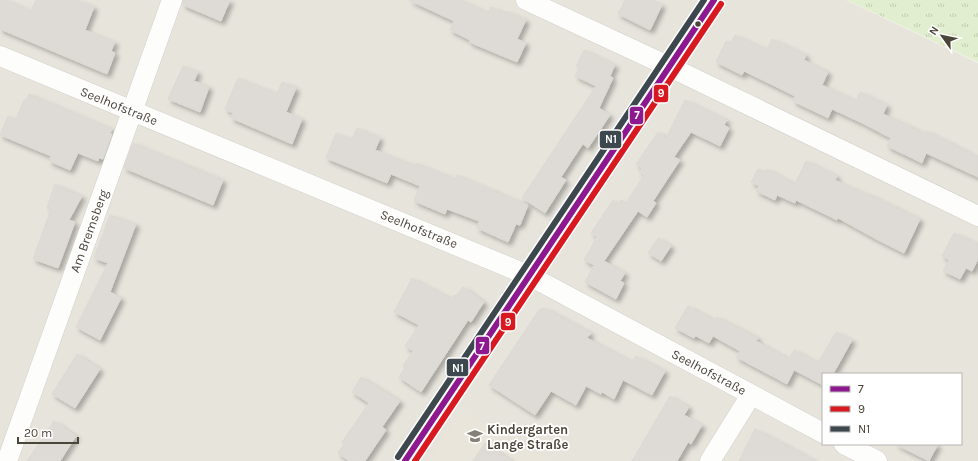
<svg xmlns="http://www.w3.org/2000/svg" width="978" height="461" font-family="Karla,sans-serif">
  <defs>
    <pattern id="grass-tufts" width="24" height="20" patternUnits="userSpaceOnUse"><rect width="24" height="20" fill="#e1eecf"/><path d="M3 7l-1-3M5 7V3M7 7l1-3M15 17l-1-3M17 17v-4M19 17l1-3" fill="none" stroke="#c3cdb2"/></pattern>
    <filter id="shadow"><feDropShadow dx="3.5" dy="3.5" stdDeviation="2" flood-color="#0004"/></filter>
  </defs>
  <rect width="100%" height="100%" fill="#f4f2ee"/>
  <path fill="#e7e4dc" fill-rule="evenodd" d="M0,0H846L978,63V461H0ZM823,374H961V444H823Z"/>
  <polygon fill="#eae5da" points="461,411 548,461 428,461"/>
  <polygon fill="url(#grass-tufts)" points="847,0 978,0 978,62"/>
  <g fill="#dedbd6" stroke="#dcd9d4" filter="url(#shadow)">
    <polygon points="0,0 6,0 31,11 36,0 77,0 94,7 85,30 115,42 111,51 115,53 107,74 0,29"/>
    <polygon points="183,0 230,0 221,21 183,5"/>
    <polygon points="409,0 460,0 488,13 491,7 505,13 506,11 526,20 517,39 526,43 517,62 469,42 470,40 450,30 454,21"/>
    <polygon points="625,0 651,0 662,5 650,30 618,14"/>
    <polygon points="735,35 767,50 772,39 806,55 804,60 828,72 822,85 856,101 860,92 887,105 883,114 926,134 927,131 978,157 978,177 926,153 922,163 887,146 891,138 862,123 832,109 828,118 793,101 795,96 744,71 742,75 716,62 726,41 731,43"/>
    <polygon points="584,50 615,65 610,76 613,78 599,108 610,115 588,148 583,144 580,148 561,177 566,180 545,213 522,198 596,86 575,76 580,67 576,66"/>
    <polygon points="183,66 198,72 194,81 209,87 200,112 168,99"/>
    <polygon points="238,78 277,94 282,82 296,88 286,112 302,119 292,144 231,118 233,113 225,109"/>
    <polygon points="29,94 112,129 110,133 112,134 103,159 99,158 98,161 78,153 70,170 49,161 51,156 0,135 8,116 16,119 24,100 27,100"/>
    <polygon points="685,100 727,120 724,125 729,128 720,146 691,132 674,157 680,160 653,201 656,203 647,217 638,211 604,261 625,273 620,281 624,283 616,299 585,282 594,265 584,260 597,237 591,233 613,200 618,204 621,200 626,203 644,175 639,172 642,168 636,164 658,132 666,138"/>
    <polygon points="357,128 380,138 375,150 415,166 416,163 455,179 457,175 528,205 520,225 516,224 508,242 477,228 479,221 447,209 445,214 414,201 420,186 391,174 387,183 326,158 336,133 352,140"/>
    <polygon points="133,143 223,180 213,205 124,168"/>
    <polygon points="806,161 837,176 835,180 867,195 868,194 920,219 904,253 878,240 838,218 837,220 796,200 795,203 777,195 775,200 756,191 759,186 751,182 758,169 765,172 767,169 795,184"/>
    <polygon points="55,184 82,196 69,220 75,222 58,268 33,259 51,209 47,208"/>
    <polygon points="110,215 136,224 110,292 121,298 100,340 76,327 108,263 94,258"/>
    <polygon points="954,233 978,244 978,259 972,271 966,268 960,279 943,271 949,260 942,256"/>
    <polygon points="658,238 671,246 661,261 648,253"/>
    <polygon points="412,278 451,299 454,295 456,296 463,287 484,302 471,322 468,320 421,392 399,377 405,368 403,366 413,351 405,346 419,325 394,312"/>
    <polygon points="688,306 714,320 717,317 758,338 756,341 789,359 794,350 818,363 836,332 852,340 833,374 823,374 823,385 794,370 787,384 736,357 740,351 713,336 709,343 696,336 694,338 675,328"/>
    <polygon points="545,308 591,333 587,338 632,362 636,356 665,371 652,395 623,380 614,399 602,392 601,394 586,386 576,405 551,391 535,415 489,385 539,310"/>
    <polygon points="77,354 100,369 75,408 52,394"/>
    <polygon points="361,377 400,401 382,427 386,430 365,461 349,461 338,453 344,444 342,442 369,403 352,392"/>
    <polygon points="670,396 689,407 684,415 702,425 691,444 688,442 677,461 632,461"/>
    <polygon points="54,421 76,436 60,461 27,461"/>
    <polygon points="755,429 780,442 815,461 739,461"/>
    <polygon points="485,443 512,461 473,461"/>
    <polygon points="895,444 938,444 929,461"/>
  </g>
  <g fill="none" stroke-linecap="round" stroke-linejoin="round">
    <defs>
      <g id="minor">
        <polyline points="526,0 670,67 978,216"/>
        <polyline points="0,56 530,276 823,433"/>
        <polyline points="844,444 877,461"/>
        <polyline points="7,461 172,0"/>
        <polyline points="405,461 714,0"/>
        <polyline points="710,461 751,395"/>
      </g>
    </defs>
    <use href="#minor" stroke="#d2d0cb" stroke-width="21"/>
    <use href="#minor" stroke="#fdfdfc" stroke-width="20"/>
    <defs>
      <polyline id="bus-1" points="405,461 714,0"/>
      <polyline id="bus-2" points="415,461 721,4"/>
      <polyline id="bus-3" points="398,457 704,0"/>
    </defs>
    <use href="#bus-1" stroke="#fff" stroke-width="9"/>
    <use href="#bus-2" stroke="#fff" stroke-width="9"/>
    <use href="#bus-3" stroke="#fff" stroke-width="9"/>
    <use href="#bus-1" stroke="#8d188f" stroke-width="6"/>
    <use href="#bus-2" stroke="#d91920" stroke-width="6"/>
    <use href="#bus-3" stroke="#3d484e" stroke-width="6"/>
  </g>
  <defs>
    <symbol id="school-bare" viewBox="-9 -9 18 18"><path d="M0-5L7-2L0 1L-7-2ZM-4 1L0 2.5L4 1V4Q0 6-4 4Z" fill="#868178" stroke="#fff" stroke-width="2.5" paint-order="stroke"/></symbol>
  </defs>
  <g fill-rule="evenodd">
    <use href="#school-bare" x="464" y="425" width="22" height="22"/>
  </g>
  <circle fill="#4b4439" stroke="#fff" stroke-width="1.5" cx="698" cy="24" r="3.5"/>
  <g text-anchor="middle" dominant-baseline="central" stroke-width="3.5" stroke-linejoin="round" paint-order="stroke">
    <g font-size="13" fill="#4b4439" stroke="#fff">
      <text transform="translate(119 106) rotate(22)">Seelhofstraße</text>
      <text transform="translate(419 229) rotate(22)">Seelhofstraße</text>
      <text transform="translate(89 231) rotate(-70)">Am Bremsberg</text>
      <text transform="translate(709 372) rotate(28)">Seelhofstraße</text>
    </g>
    <g font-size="13" font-weight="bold" fill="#4b4439" stroke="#fff" text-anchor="start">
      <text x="487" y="429">Kindergarten<tspan x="487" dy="15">Lange Straße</tspan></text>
    </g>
  </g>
  <g stroke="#fff" stroke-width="1.5">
    <rect x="653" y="84" width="16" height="19" rx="4" fill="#d91920"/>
    <rect x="629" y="106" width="15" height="19" rx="4" fill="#8d188f"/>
    <rect x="599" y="130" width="23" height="19" rx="4" fill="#3d484e"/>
    <rect x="500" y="312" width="16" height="19" rx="4" fill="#d91920"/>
    <rect x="475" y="336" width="15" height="19" rx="4" fill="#8d188f"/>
    <rect x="446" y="358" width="23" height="19" rx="4" fill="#3d484e"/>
  </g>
  <g font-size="11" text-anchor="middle" font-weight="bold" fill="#fff">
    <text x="661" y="97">9</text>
    <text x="637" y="119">7</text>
    <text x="611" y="143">N1</text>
    <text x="508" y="326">9</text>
    <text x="482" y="350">7</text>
    <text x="458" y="372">N1</text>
  </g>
  <rect x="822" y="373" width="140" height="72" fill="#ffffff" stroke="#b7b4b0"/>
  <rect x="830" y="386" width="20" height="6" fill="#8d188f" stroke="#b7b4b0"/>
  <text x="858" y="393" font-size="12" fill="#4b4439">7</text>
  <rect x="830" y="406" width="20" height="6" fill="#d91920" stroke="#b7b4b0"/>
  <text x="858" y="413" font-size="12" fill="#4b4439">9</text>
  <rect x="830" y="426" width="20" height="6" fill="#3d484e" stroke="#b7b4b0"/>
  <text x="858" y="433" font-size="12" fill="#4b4439">N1</text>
  <g transform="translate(942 36) rotate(303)" stroke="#ffffff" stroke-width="3" paint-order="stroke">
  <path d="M0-3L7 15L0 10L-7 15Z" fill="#4b4439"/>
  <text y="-6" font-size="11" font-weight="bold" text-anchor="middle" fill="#4b4439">N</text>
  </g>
  <path d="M18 437v6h60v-6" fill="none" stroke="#4b4439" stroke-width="2"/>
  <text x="24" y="437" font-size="12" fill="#4b4439" stroke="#ffffff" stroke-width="3" paint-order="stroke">20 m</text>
</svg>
